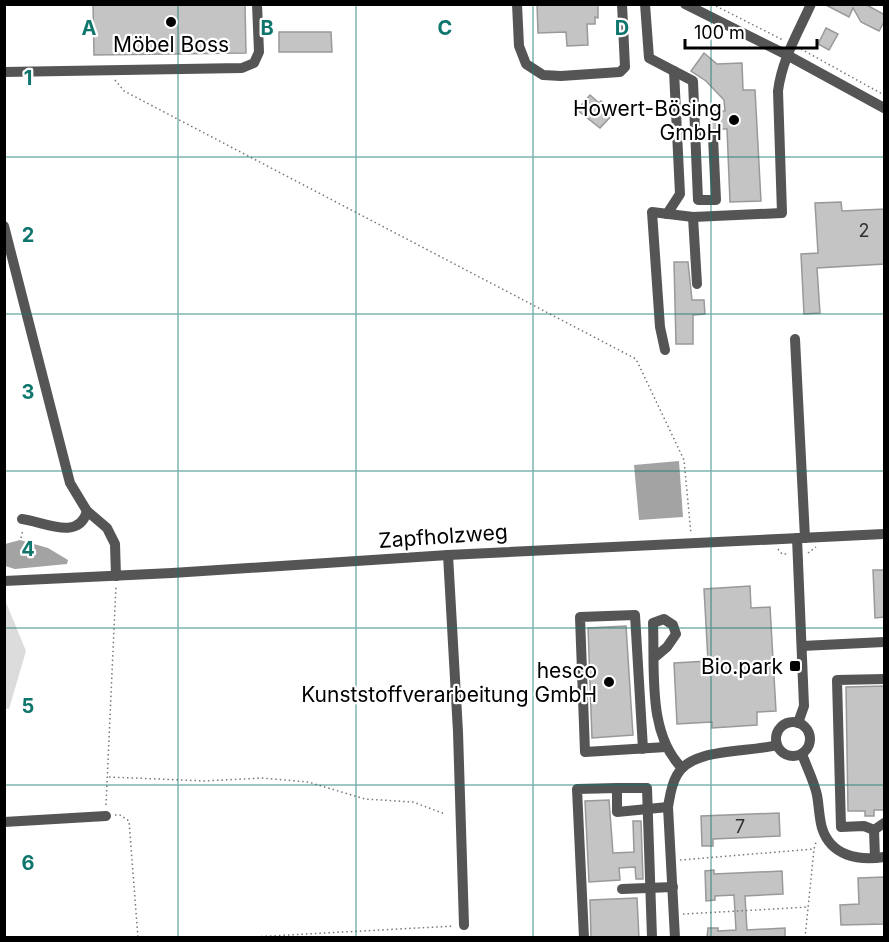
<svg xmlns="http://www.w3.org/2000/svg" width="889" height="942" font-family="Inter,sans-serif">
  <rect width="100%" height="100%" fill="#fff"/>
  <polygon fill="#dcdcdc" points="5,600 26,651 9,709 4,708"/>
  <g fill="#a3a3a3">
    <polygon points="679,461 683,517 639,520 634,465"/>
    <polygon points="20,540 48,548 68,560 67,564 15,569 5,566 5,544"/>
  </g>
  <g fill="#c4c4c4" stroke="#999" stroke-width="1.5">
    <polygon points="93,4 245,4 246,53 94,55"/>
    <polygon points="537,4 598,4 598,18 595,17 595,24 587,24 588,45 567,46 566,32 538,33"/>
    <polygon points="824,4 865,4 885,15 885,20 879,31 861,22 853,8 849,17"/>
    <polygon points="826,28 838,34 829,50 818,44"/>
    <polygon points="279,32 331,32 332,52 279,52"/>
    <polygon points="704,53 717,64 742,63 743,90 755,90 761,201 730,202 727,129 711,129 710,111 725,111 724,100 706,81 691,71"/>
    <polygon points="590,95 599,103 601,101 614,113 600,128 577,110"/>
    <polygon points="841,202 842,211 885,209 885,264 817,268 820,313 804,314 801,254 818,253 815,203"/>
    <polygon points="674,262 688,262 692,300 704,300 705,314 693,315 693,344 676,344"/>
    <polygon points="873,570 885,570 885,617 875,618"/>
    <polygon points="750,586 751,608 770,607 776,711 757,712 757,725 712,728 712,722 677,724 674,663 708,661 704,589"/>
    <polygon points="626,626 633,735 592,738 588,628"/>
    <polygon points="885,686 885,810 874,810 874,816 865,816 865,811 848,811 846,687"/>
    <polygon points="609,800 613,853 634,852 633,821 641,821 643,879 636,879 635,867 619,868 620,880 589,882 585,801"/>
    <polygon points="779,813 780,836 713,839 713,846 702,846 701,816"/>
    <polygon points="714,870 714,874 782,871 783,894 745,896 747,930 785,928 785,938 707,938 708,928 718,928 718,931 736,930 734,895 715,896 715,900 706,901 705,871"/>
    <polygon points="885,877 885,924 841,925 840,905 859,904 858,878"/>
    <polygon points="637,898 639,938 591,938 590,900"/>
  </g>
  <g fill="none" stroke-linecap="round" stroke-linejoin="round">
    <g stroke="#777" stroke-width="1.5" stroke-dasharray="1.5 3" stroke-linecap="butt">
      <polyline points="712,4 783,40"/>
      <polyline points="801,49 884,95"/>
      <polyline points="115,80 124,91 636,359 684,460 691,534"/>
      <polyline points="21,538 23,530"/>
      <polyline points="778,549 782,554 788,554"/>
      <polyline points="808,553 816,547"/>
      <polyline points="109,777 205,781 262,778 308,782 365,799 413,802 445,814"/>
      <polyline points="106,805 116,585"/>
      <polyline points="115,815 120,815 129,821 138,938"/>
      <polyline points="680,860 814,849"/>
      <polyline points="683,914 808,907"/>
      <polyline points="234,938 454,926"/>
      <polyline points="805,938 814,849 816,842"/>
    </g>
    <g stroke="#555" stroke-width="10">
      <polyline points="517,4 519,46 526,64 543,75 561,76 620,72 625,67 622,4"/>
      <polyline points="645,4 649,58 693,81 698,200 716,200 713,137 695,132"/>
      <polyline points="685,4 787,55 884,108"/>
      <polyline points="4,72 242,68 254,63 259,52 257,4"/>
      <polyline points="667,214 680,194 674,71"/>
      <polyline points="693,217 697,284"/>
      <polyline points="4,226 70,483 87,511 107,528 115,544 116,576"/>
      <polyline points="795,339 805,538"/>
      <path d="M665,350L660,327L652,212L693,217L782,213L778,91C782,59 798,33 811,4"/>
      <path d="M22,519C42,521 79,542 87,511"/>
      <polyline points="797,538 804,706 798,723"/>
      <polyline points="448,555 458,732 464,925"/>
      <polyline points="4,581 172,573 448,555 884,534"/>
      <polyline points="802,646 884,642"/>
      <path d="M654,658L667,647L676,634L673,625L664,619L653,623C655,670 647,733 682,768"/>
      <polyline points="884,679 837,680 841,827 864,826 874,830 884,823"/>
      <circle cx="793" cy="739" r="17"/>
      <polyline points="643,749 635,615 580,617 585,752 666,747"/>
      <path d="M802,754C807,768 814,781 817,795C819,806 819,817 822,828C831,856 858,861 884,857"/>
      <polyline points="617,788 647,788 652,938"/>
      <polyline points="4,822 106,816"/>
      <polyline points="874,830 875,858"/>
      <polyline points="622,889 673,887"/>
      <polyline points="584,938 577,789 617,788 617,812 668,807"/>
      <path d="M675,938L668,807C670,796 671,785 677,775C692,747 749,753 777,745"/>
    </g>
  </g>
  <path fill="none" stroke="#0f766e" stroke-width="1.5" stroke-opacity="0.55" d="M178,4V938M356,4V938M533,4V938M711,4V938M4,157H884M4,314H884M4,471H884M4,628H884M4,785H884"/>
  <g fill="#000" stroke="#fff" stroke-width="2">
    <circle cx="171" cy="22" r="6"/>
    <circle cx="734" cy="120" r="6"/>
    <rect x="789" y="660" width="12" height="12" rx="3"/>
    <circle cx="609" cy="682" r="6"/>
  </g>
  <g text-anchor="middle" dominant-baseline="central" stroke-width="4.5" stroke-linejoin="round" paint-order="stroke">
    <g font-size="18" fill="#313131">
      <text x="864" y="230">2</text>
      <text x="740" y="826">7</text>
    </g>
    <g font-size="21" fill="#000" stroke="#fff" text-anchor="end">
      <text x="171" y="44" text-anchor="middle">Möbel Boss</text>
      <text x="722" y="108">Howert-Bösing<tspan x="722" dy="24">GmbH</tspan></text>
      <text x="783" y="666">Bio.park</text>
      <text x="597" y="670">hesco<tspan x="597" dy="24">Kunststoffverarbeitung GmbH</tspan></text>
    </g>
    <g font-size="21" fill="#000" stroke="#fff">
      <text transform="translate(443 536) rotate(-4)">Zapfholzweg</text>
    </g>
  </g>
  <g font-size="20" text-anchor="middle" font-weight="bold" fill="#0f766e" stroke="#fff" stroke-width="4.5" stroke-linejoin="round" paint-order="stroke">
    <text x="89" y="35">A</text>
    <text x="267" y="35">B</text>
    <text x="445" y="35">C</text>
    <text x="622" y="35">D</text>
    <text x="28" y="85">1</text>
    <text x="28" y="242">2</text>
    <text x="28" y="399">3</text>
    <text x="28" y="556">4</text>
    <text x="28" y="713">5</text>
    <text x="28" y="870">6</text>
  </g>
  <rect width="889" height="942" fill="none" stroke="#000000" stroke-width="12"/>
  <path d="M685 39v9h132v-9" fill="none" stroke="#000000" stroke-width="3"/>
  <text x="694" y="39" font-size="18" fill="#000000" stroke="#ffffff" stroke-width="4.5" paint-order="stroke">100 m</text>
</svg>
